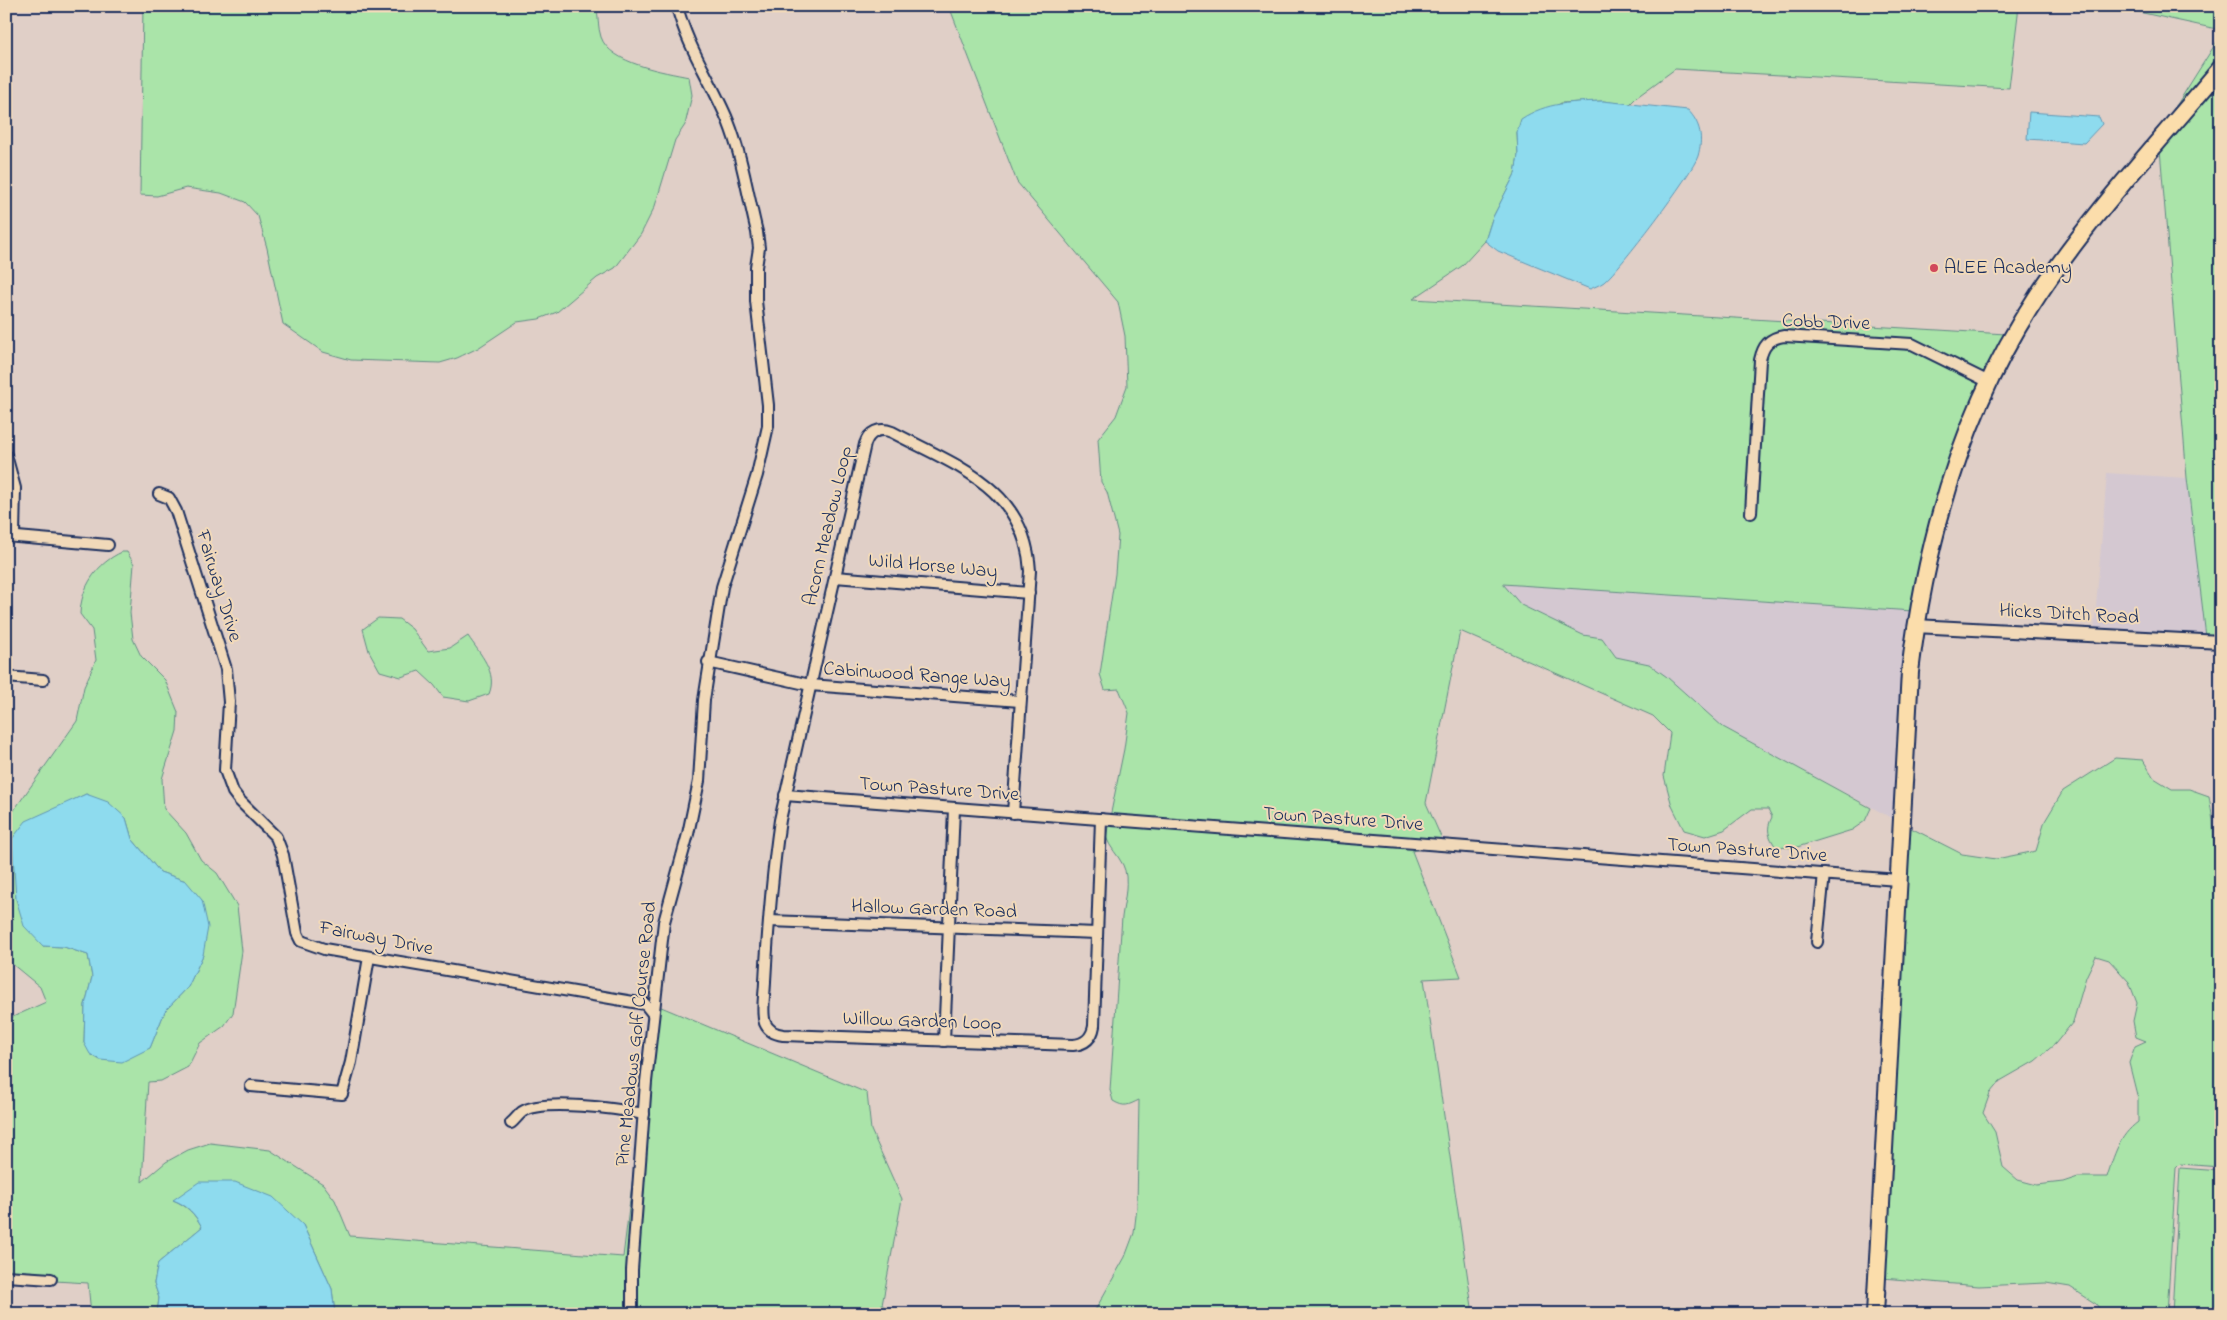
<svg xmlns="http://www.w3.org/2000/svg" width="2227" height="1320" font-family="'Indie Flower',sans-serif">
  <rect width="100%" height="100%" fill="#e0cfc7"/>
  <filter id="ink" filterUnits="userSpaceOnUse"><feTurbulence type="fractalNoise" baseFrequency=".02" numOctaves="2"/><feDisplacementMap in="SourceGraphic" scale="10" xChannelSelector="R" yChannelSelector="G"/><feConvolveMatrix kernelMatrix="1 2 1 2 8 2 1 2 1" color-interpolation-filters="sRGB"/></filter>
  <g filter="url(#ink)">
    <g fill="#d4c8d1">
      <polygon points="2107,473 2187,478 2206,637 2094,631"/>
      <polygon points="1502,584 1913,611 1897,821 1723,727 1667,677 1649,664 1616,657 1602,638 1583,635 1520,605"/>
    </g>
    <g fill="#aae4a9" stroke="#628a84" fill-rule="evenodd">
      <path d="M143,6H597C598,16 598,28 601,37C610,64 665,72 689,77L692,95L685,125L675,140L655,206L641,234L615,268L597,278L557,312L539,319L517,322L478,348L457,358L440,363L351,360L323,352L283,324L267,248L258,216L245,202L221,193L186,188L157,196L140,195Z"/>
      <path d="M949,6H2019L2009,88L1675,69L1637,97L1629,105L1603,101L1561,103L1517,132L1518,155L1515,174L1492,219L1485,241L1462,266L1413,299L2006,334L1913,611L1503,584L1521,605L1583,635L1602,638L1616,657L1649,664L1667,677L1723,727L1871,808L1865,821L1852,830L1794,848L1776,847C1768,836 1766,829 1772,817L1768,809H1752L1724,830L1705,836L1684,830L1672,806L1664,776L1670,733L1653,716L1460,631L1426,803L1441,837L1437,846L1412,851L1461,977L1424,979L1473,1314H1093L1125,1257L1134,1233L1137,1207L1139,1100C1128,1105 1125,1108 1113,1101L1110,1090L1122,917C1124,902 1130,879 1123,865C1118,855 1110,848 1106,837L1124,749L1129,713L1119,689L1105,690L1100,674L1115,574L1118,535L1107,492L1101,482L1098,439L1116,416L1127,386L1125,336L1118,302L1017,182Z"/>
      <polygon points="2111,6 2221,6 2221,30"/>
      <polygon points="2221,35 2221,61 2159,129 2178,103"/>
      <polygon points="2221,76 2221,637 2206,637 2187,478 2160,149"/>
      <path d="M122,552H127L134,564L130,613L133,639L141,656L165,680L178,712L177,731L162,779L164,809L186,833L201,860L217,873L237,906L242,951L233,1013L224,1026L200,1043L188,1067L161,1081L148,1082L142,1182L166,1162L188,1150L210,1143L270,1150L323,1184L335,1200L350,1236L623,1257L654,1004L867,1093L871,1130L902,1199L882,1305L899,1314H335L332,1289L303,1225L173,1200C187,1206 194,1213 202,1227L158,1263L154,1283L159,1298L157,1314H91L88,1283L6,1278V1020L46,1002L40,987L6,959V818L12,813L77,721L84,687L96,660L92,630L80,614C81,587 97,563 122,552ZM86,794L126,818L132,839L160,872L186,881L203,955L188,987L165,1011L150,1048L84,1043L85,1005L92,977L88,955L64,947L43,946L16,899V877L64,805Z"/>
      <path d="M378,618L399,619L412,629L428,651L450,648L468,636C480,654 498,672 489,694L469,701L443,697L434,685L419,671L401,677L380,671L369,651L363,629Z"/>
      <path d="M2115,758L2143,760L2154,778L2172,789H2189L2209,796L2213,821L2214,846L2221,852V1167L2180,1164L2176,1168L2167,1314H2103L2096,1304L2070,1287L2046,1283L1979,1286L1882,1278L1907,826L1962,854L1996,859L2036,851L2045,821L2063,791ZM2096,956L2109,960L2129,982L2137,1003L2133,1021L2136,1037L2146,1041L2135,1046L2129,1063L2138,1099V1122C2119,1136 2114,1155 2107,1177H2078L2063,1182L2037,1185L2018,1180L2003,1167L1995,1132L1983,1113L1990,1093L2000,1081L2035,1061L2055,1044L2073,1022L2086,977Z"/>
      <polygon points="2180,1168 2221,1171 2221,1314 2172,1314"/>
    </g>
    <g fill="#8edbee" stroke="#6096b4">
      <path d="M1603,101L1688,110C1701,124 1703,138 1698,156C1693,173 1619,270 1604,282C1600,285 1594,287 1590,289L1498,251L1485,241L1492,219L1515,174L1518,155L1517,132L1521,119C1547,102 1573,102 1603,101Z"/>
      <polygon points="2029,112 2099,117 2102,124 2084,143 2027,139"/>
      <polygon points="86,794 108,802 126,818 132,839 160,872 186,881 202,900 208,927 203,955 188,987 165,1011 150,1048 122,1062 100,1060 90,1054 84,1043 85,1005 92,977 88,955 64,947 43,946 24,926 16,899 12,839 26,821"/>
      <path d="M199,1182H235L273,1197L303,1225L332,1289L335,1314H157L159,1298L154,1283L158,1263L202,1227C195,1214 187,1205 173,1200Z"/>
    </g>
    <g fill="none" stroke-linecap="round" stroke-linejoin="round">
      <defs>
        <g id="minor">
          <polyline points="6,455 15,488 14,536"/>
          <polyline points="159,494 169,498 176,511 226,669 229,702 225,770 233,792 239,800 276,837 283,855 297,933 301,941 324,949 645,1004 653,1014"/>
          <path d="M1751,513L1760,360C1763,346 1769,338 1784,336L1912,344L1989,382"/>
          <polyline points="6,536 108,545"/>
          <polyline points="835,577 1029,593"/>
          <polyline points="708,662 810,685 1020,701"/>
          <polyline points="6,677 43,680"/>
          <polyline points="785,795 1898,880"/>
          <path d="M1013,813L1030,571C1025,487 956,466 892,432C879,427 869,432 865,444L780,820C772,874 768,927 765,981C765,993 761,1011 765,1023C768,1030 775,1034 783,1035L1073,1045C1085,1044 1092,1038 1094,1026L1101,819"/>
          <polyline points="769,921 1097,933"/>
          <polyline points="1817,942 1824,874"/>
          <polyline points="944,1041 954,809"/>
          <polyline points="251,1086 342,1094 351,1062 369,957"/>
          <path d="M511,1123C515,1120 518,1115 522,1112C542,1098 619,1109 644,1114"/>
          <polyline points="6,1276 51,1279"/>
          <path d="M632,1314V1270L646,1082L664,922L688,834L699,781L704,700L722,587L757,475L768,426V405L756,301V267L759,248L757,232C748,196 742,156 728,121C712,82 687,47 677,6"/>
        </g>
        <polyline id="tertiary" points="1915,626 2221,642"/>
        <path id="primary" d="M1875,1314L1910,672C1926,538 1963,408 2038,295C2091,215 2159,142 2221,68"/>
      </defs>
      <use href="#minor" stroke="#1b2f5e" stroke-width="14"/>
      <use href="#tertiary" stroke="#1b2f5e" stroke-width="16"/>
      <use href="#primary" stroke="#1b2f5e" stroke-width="20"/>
      <use href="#minor" stroke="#f1d9b9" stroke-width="10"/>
      <use href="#tertiary" stroke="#f1d9b9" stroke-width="12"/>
      <use href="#primary" stroke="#fbddab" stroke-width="16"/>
    </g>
  </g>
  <circle fill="#d1495b" stroke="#f1d9b9" stroke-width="2" cx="1934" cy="268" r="5"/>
  <g text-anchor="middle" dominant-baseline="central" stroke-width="4" stroke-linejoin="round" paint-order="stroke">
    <g font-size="20" fill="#1b2f5e" stroke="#f1d9b9" text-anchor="start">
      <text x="1944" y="268">ALEE Academy</text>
    </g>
    <g font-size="20" fill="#1b2f5e" stroke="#f1d9b9">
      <text transform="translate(1826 323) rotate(2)">Cobb Drive</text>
      <text transform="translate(829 526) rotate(-77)">Acorn Meadow Loop</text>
      <text transform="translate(933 567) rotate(5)">Wild Horse Way</text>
      <text transform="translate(218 586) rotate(73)">Fairway Drive</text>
      <text transform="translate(2069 615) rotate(3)">Hicks Ditch Road</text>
      <text transform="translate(917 676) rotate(4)">Cabinwood Range Way</text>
      <text transform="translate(939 790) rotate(4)">Town Pasture Drive</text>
      <text transform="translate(1343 820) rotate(4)">Town Pasture Drive</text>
      <text transform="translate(1747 851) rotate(4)">Town Pasture Drive</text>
      <text transform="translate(934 910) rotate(2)">Hallow Garden Road</text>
      <text transform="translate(376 939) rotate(11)">Fairway Drive</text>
      <text transform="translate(922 1022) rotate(2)">Willow Garden Loop</text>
      <text transform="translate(637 1034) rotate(-84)">Pine Meadows Golf Course Road</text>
    </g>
  </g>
  <rect width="2227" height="1320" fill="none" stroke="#f1d9b9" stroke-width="25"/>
  <rect x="12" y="12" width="2202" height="1295" fill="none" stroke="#1b2f5e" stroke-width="2" filter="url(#ink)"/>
</svg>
